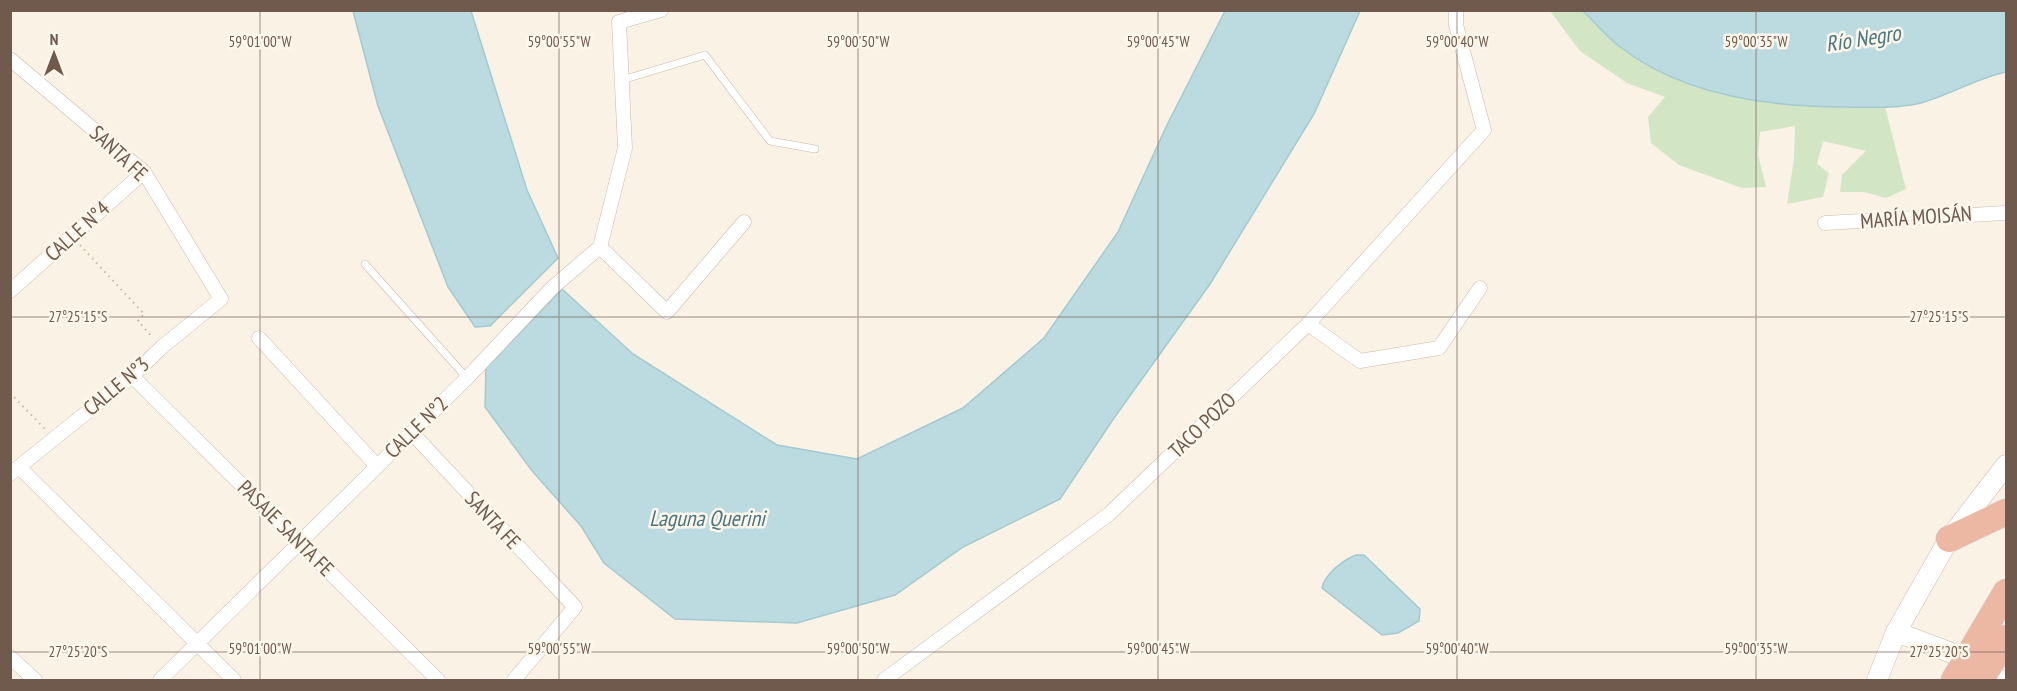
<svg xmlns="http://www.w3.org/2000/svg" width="2017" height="691" font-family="'PT Sans Narrow',sans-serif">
  <rect width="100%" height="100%" fill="#f9f2e5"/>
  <path fill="#d2e5c5" d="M1550,11H1583C1595,22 1606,36 1619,46C1693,105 1795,107 1885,107L1906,189L1886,198L1864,192H1840L1842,175L1866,151L1823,141L1817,164L1829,173L1823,197L1787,204L1794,159L1795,126L1760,132L1758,155L1766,187L1742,188L1679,165L1651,143L1648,117L1665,97L1627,83L1580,51Z"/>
  <g fill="#bcdbe0" stroke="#a3c9d1" stroke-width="1.5">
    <polygon points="353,11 471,11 527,190 558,258 490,326 475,327 448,287 378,106"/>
    <polygon points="1225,11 1360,11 1314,114 1210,284 1114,418 1060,499 963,547 895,595 797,623 675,619 604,563 581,526 533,472 485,407 486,368 562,289 633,354 777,445 857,459 963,408 1044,338 1118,232 1166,127"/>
    <path d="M1583,11H2006V72C1977,78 1950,95 1921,103C1896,109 1869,107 1844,107C1766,107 1681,95 1619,46C1606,36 1595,22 1583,11Z"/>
    <path d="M1356,555H1364L1420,609L1419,621L1398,633L1382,635L1322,588C1325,574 1343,560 1356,555Z"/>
  </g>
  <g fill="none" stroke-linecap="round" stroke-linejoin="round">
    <defs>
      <g id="lane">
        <polyline points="622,80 705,55 770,141 815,149"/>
        <polyline points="365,264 467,378"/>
      </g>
      <g id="street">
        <polyline points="10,59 144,172 221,299 162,347 132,376 10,474"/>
        <polyline points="1825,223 2006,213"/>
        <polyline points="600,247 667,312 744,222"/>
        <polyline points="10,291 144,172"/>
        <polyline points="1308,324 1360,361 1439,348 1480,288"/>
        <polyline points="259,338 377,466"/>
        <polyline points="132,376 438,680"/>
        <polyline points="412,433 575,607 514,680"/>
        <polyline points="19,467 234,680"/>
        <polyline points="10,657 35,680"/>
        <polyline points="160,680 467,378 553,287 600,247 625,148 619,22 661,10"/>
        <polyline points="884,680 1109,514 1308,324 1484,130 1456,25 1456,10"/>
      </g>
      <g id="secondary">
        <polyline points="1896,632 1965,658 2000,680"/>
        <polyline points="1877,680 1896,632 1949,539 2006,465"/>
      </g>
      <g id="highway">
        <polyline points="1949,539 2006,512"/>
        <polyline points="1954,680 2006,592"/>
        <polyline points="1981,680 2006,638"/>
      </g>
    </defs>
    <use href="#lane" stroke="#c9baad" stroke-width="8"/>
    <use href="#street" stroke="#c9baad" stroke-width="15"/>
    <use href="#secondary" stroke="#cebcad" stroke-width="21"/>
    <use href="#highway" stroke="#d7d1cd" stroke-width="27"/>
    <g stroke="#d0b5a3" stroke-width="2" stroke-dasharray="1.5 4.5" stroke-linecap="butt">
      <polyline points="80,245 144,314 138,321 153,338"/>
      <polyline points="10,393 45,429"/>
    </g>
    <use href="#lane" stroke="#fff" stroke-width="7"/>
    <use href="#street" stroke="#fff" stroke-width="14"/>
    <use href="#secondary" stroke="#fff" stroke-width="20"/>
    <use href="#highway" stroke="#ecb7a3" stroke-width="26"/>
  </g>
  <path fill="none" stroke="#6f5a4d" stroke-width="1.5" stroke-opacity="0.45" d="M260,10V680M559,10V680M858,10V680M1158,10V680M1457,10V680M1756,10V680M10,317H2006M10,652H2006"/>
  <g text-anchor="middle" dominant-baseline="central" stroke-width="5" stroke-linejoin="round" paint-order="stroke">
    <g font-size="21" fill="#6f5a4d" stroke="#fdf6eb">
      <text transform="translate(119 153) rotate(43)">SANTA FE</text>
      <text transform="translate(1916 217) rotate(-4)">MARÍA MOISÁN</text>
      <text transform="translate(77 231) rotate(-42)">CALLE N°4</text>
      <text transform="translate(116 386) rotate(-40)">CALLE N°3</text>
      <text transform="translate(1202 425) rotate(-44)">TACO POZO</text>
      <text transform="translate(416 427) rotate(-44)">CALLE N°2</text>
      <text transform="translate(493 520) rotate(47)">SANTA FE</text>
      <text transform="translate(286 528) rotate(45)">PASAJE SANTA FE</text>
    </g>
    <g font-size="22" font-style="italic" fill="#4a7680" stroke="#fdf6eb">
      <text transform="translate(1863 38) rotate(-9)">Río Negro</text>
      <text x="707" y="518">Laguna Querini</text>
    </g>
  </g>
  <g font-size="15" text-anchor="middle" fill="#6f5a4d" stroke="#fdf6eb" stroke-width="5" stroke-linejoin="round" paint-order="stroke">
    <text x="260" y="47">59°01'00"W</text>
    <text x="559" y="47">59°00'55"W</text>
    <text x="858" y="47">59°00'50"W</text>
    <text x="1158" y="47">59°00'45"W</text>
    <text x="1457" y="47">59°00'40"W</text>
    <text x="1756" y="47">59°00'35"W</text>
    <text x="78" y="322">27°25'15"S</text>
    <text x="1939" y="322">27°25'15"S</text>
    <text x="260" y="654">59°01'00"W</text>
    <text x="559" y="654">59°00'55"W</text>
    <text x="858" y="654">59°00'50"W</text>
    <text x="1158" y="654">59°00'45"W</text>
    <text x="1457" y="654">59°00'40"W</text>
    <text x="1756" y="654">59°00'35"W</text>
    <text x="78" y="657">27°25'20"S</text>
    <text x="1939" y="657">27°25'20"S</text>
  </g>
  <rect width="2017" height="691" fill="none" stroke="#6f5a4d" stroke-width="24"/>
  <g transform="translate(54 54)" stroke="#fdf6eb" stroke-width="4.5" paint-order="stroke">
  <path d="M0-4.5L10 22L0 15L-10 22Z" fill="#6f5a4d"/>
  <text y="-9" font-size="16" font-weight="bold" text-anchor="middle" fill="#6f5a4d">N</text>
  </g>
</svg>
